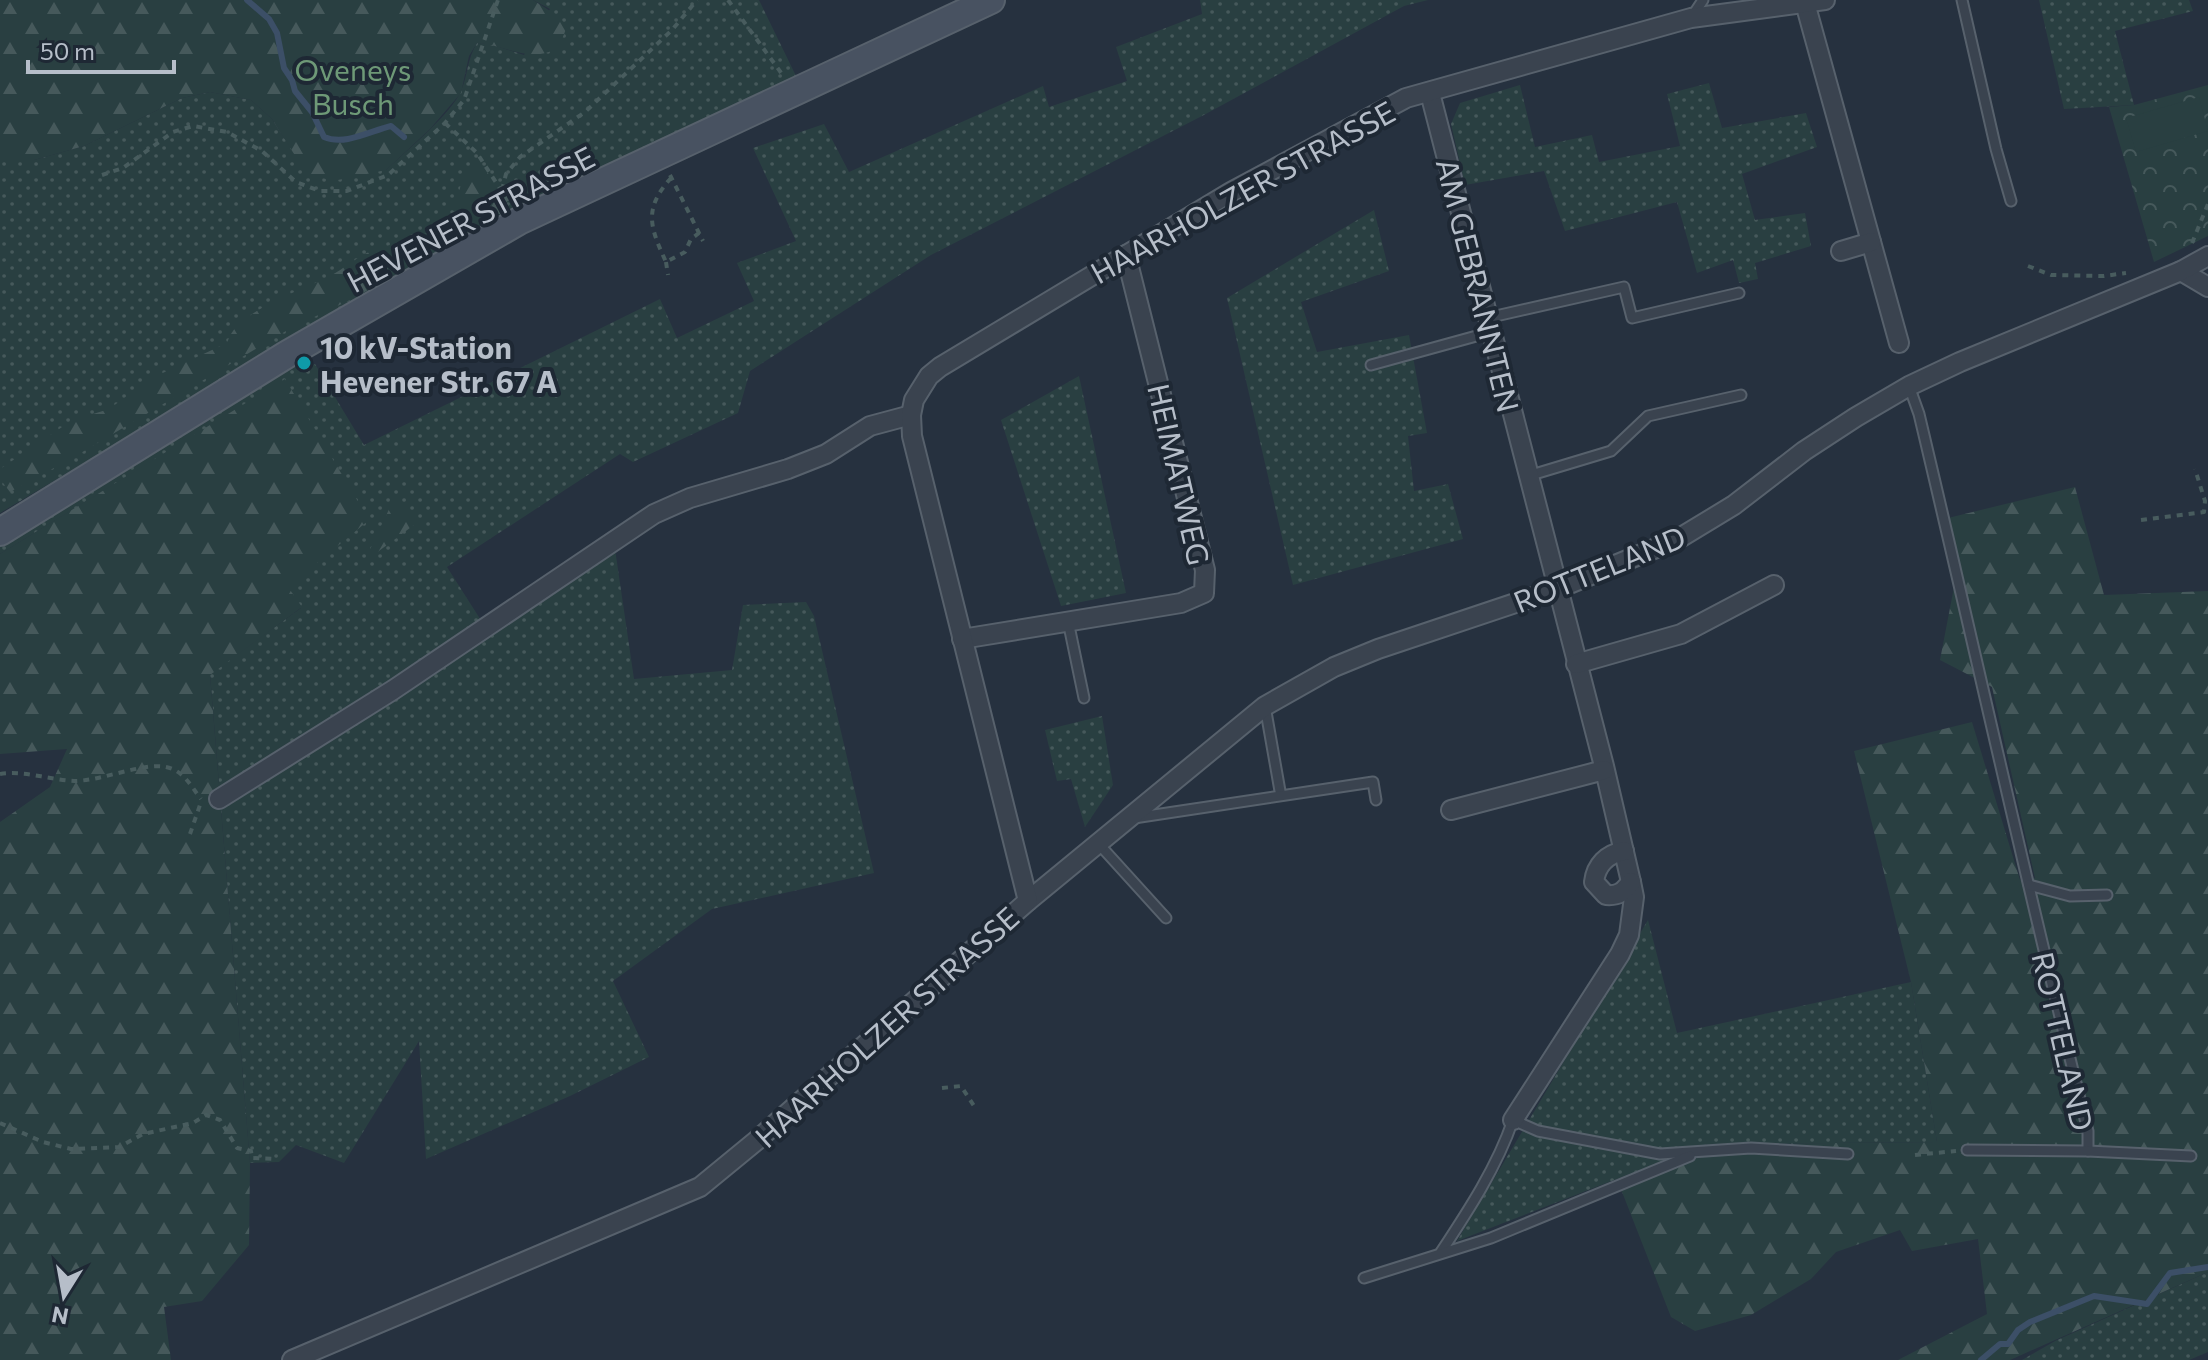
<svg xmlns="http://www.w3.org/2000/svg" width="2208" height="1360" font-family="Commissioner,sans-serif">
  <defs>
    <pattern id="grass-dots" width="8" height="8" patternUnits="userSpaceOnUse" patternTransform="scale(2)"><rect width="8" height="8" fill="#293f41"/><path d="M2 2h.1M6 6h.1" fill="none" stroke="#46595b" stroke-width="1.8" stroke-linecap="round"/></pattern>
    <pattern id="forest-firs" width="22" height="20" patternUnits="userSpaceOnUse" patternTransform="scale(2)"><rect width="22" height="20" fill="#293f41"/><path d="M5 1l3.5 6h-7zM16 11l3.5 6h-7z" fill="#46595b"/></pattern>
    <pattern id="park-crowns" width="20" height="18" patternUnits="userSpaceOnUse" patternTransform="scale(2)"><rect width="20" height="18" fill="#293f41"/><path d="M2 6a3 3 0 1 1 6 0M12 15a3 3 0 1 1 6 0" fill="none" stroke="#46595b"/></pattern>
  </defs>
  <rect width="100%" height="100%" fill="#26313f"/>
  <g fill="url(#grass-dots)">
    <path d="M533,0H759L796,76L299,335L0,513V160H34L84,146L182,98L210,92L251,100L272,119L307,173L386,170C404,153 452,113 461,91C468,75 467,59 477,43L490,44L524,55L550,9Z"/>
    <polygon points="1200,0 1428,0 1404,6 1202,116 931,255 750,371 738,413 633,462 620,454 447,567 484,625 615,549 634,679 732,670 743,605 806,602 814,616 874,873 712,909 613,981 649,1057 570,1096 426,1159 419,1041 344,1163 296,1145 279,1162 250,1163 210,674 301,608 287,587 285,380 0,554 0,542 292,361 300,372 315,364 364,445 660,299 677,338 754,301 737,263 796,241 753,148 824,124 849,172 1043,86 1049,107 1127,81 1116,47 1202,14"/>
    <polygon points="2039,0 2189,0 2193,11 2115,31 2134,105 2064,109"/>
    <polygon points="1709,83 1722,128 1806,113 1817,147 1742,174 1755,220 1805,213 1811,246 1755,263 1758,279 1739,283 1733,260 1697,273 1677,202 1565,231 1544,171 1465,185 1451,124 1460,103 1520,85 1535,147 1592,135 1599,162 1680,146 1667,94"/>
    <polygon points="1374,210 1389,271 1301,302 1317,352 1409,335 1427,433 1408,436 1414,491 1448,484 1463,539 1293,585 1227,298"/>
    <polygon points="1079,376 1126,593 1061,606 1001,420"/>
    <polygon points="1102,716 1113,785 1085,827 1071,779 1057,781 1045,730"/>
    <polygon points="1648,920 1677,1033 1911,982 1937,1142 1707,1144 1457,1241"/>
    <polygon points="2208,1272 2208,1352 2189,1360 2022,1360 2055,1341"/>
  </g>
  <g fill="url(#forest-firs)">
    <path d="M0,0H533L561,18L566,29L559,47C531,65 507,45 477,43L469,56L461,93L430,129L386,170L333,181L306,173L272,119L251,100L210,92L182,98L84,146L34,160H0Z"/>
    <path d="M479,167C491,172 512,199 501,213C498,217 494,219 490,222L352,299L291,328L74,457L10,492L0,479V469L71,421L109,409L152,378L227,343C231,332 235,327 245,319C270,300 304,289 332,275C346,267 359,255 374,250C398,242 422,238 443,225C469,209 448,176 479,167Z"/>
    <polygon points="285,379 369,520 288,587 302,607 210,675 250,1163 249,1245 202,1301 164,1307 171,1360 0,1360 0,822 50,787 67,749 0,754 0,554"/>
    <polygon points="2075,487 2104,595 2208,591 2208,1272 2010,1360 1898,1360 1987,1314 1978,1239 1912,1251 1900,1230 1836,1252 1811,1279 1751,1315 1695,1331 1671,1317 1617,1179 1707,1144 1937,1142 1911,982 1854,751 1972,722 2020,880 2035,878 1992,687 1940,660 1959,561 1948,518"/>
    <polygon points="393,501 406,507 418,522 364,562"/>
  </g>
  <polygon fill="url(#park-crowns)" points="2208,85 2208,236 2154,262 2109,107 2134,105"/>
  <polygon fill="#293f41" points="2199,97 2208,131 2136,152 2126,118"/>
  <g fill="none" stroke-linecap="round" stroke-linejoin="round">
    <g stroke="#3c4f67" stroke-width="6">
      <path d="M247,0L269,19L277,33L284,68L292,80L295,91L312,112L324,137C345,146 370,131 391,126L404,137"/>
      <polyline points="1981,1360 2000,1344 2008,1344 2018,1330 2030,1322 2094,1296 2147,1304 2170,1273 2208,1267"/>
    </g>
    <defs>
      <g id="lane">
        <polyline points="1962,0 1996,149 2011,201"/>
        <polyline points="1691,18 1703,0"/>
        <polyline points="1487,318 1624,287 1632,318 1739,293"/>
        <polyline points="1371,365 1491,332"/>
        <path d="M1909,386L1919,414C1976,653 2028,893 2088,1131V1151"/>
        <polyline points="1528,476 1611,451 1648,416 1741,395"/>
        <polyline points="1068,621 1084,698"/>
        <polyline points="1265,706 1280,791"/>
        <polyline points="1134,818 1373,782 1376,800"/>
        <polyline points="1097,842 1166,918"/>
        <polyline points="2029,885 2070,896 2107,895"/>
        <polyline points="1967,1150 2088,1151 2191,1156"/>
        <path d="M1441,1252C1468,1211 1497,1167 1513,1120L1538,1131L1660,1154L1751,1148L1848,1154"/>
        <polyline points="1364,1278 1491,1238 1690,1156"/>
      </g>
      <g id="street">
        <polyline points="1805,3 1899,343"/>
        <polyline points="1430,93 1604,766 1631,882 1634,897 1629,935 1620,954 1513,1120"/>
        <polyline points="1841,251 1871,242"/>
        <polyline points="2181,271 2208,287"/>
        <polyline points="962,639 1181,603 1204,593 1205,570 1126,255"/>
        <polyline points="1576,664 1681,634 1774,585"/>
        <polyline points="219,799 393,690 654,514 690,498 788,469 826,454 870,426 911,415"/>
        <polyline points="1451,810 1604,770"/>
        <path d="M1624,851C1607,854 1596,865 1594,882L1606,895C1619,896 1623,892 1631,882"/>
        <polyline points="1028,901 1265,706 1334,667 1378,649 1557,589 1678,539 1734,505 1804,451 1856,417 1909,386 1960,362 2181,271 2208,256"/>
        <polyline points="292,1360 700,1187 756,1141 1028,901 912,436 911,415 914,400 929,376 940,367 1231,192 1406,98 1691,18 1825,0"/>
      </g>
      <polyline id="secondary" points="0,532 286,355 519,221 991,0"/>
    </defs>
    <use href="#lane" stroke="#57616c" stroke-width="13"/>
    <use href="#street" stroke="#57616c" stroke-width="22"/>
    <use href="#secondary" stroke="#57616c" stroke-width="30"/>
    <g stroke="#485c5e" stroke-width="4" stroke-dasharray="6 6" stroke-linecap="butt">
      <polyline points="728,0 782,74"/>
      <polyline points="445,123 477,153 508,201"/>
      <polyline points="102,175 123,168 173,132 193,126 227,132 262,151 296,182 320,191 347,191 388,175 445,123 464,100 498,0"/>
      <polyline points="670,175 703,241"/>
      <path d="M671,178C643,209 650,227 666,262L685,252L691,239L699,233"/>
      <polyline points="502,190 506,174 520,157 585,112 672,30 697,0"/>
      <polyline points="2192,243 2208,204"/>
      <polyline points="666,262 668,275"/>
      <polyline points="2028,266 2051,275 2104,276 2126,273"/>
      <polyline points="2141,520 2204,512 2205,501 2195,469"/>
      <path d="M0,774C24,770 50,780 74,781C101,781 144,762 166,767C184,771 190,785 201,799"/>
      <polyline points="190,834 201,802"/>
      <polyline points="942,1088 961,1086 974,1106"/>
      <polyline points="0,1123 43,1142 71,1149 119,1147 143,1134 193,1123 206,1115 220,1120 237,1148 251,1151 252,1158 277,1159"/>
      <polyline points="1915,1155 1956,1151"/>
    </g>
    <use href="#lane" stroke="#3a434f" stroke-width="9"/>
    <use href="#street" stroke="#3a434f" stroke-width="18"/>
    <use href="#secondary" stroke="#485261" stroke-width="26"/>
  </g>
  <circle fill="#0f9aa8" stroke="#1e2834" stroke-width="3" cx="304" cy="363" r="8"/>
  <g text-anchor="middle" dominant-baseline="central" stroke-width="8" stroke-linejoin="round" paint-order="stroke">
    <g font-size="30" fill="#6e9977" stroke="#1e2834">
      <text x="353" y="68">Oveneys<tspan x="353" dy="34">Busch</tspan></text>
    </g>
    <g font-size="30" fill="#b6bec9" stroke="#1e2834">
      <text transform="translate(1242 191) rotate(-29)">HAARHOLZER STRASSE</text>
      <text transform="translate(470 218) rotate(-28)">HEVENER STRASSE</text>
      <text transform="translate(1479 285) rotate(76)">AM GEBRANNTEN</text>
      <text transform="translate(1180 474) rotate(77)">HEIMATWEG</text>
      <text transform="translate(1599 568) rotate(-22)">ROTTELAND</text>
      <text transform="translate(886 1026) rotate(-42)">HAARHOLZER STRASSE</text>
      <text transform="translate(2064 1041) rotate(77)">ROTTELAND</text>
    </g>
    <g font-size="30" font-weight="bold" fill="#b6bec9" stroke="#1e2834" text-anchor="start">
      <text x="320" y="346">10 kV-Station<tspan x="320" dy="34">Hevener Str. 67 A</tspan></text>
    </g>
  </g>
  <g transform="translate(64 1296) rotate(191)" stroke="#1e2834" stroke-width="6" paint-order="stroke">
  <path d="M0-6L14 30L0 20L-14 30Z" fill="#b6bec9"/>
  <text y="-12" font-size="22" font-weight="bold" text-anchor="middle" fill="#b6bec9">N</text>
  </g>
  <path d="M28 60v12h146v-12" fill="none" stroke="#b6bec9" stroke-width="4"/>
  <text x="40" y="60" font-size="24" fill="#b6bec9" stroke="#1e2834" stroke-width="6" paint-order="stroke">50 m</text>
</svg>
